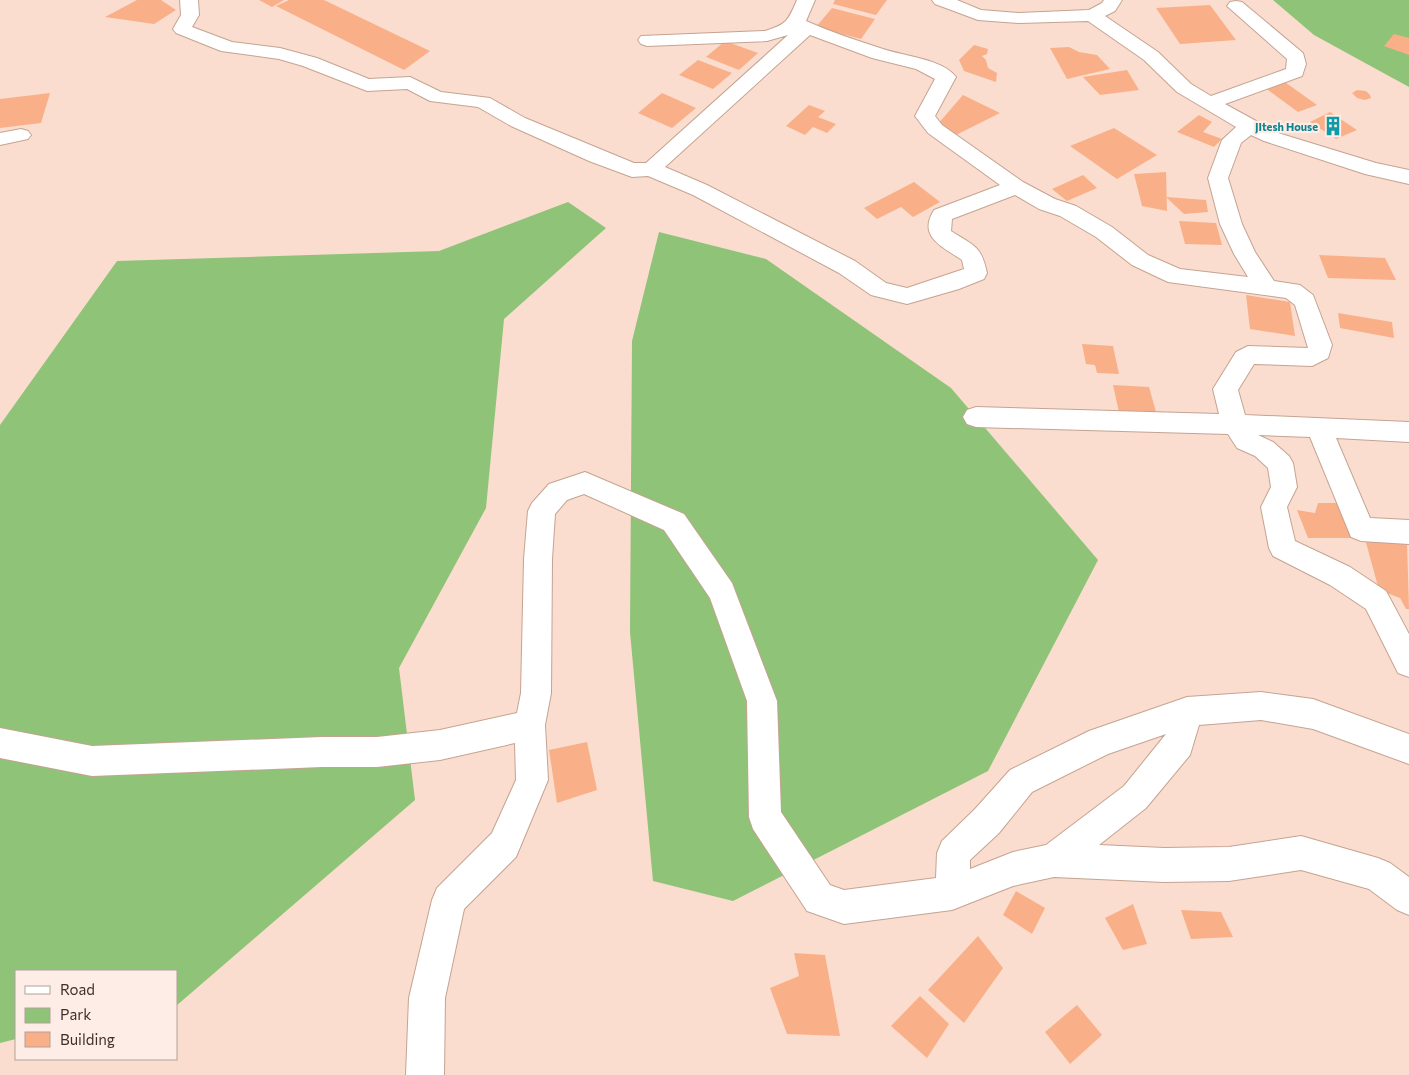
<svg xmlns="http://www.w3.org/2000/svg" width="1409" height="1075" font-family="Commissioner,sans-serif">
  <rect width="100%" height="100%" fill="#faddce"/>
  <g fill="#8ec378">
    <polygon points="1273,0 1409,0 1409,87 1314,35"/>
    <polygon points="568,202 606,228 504,319 486,508 399,668 415,800 176,1006 176,971 16,971 16,1039 0,1043 0,425 117,261 439,251"/>
    <polygon points="659,232 766,259 951,388 1098,560 988,771 733,901 653,881 630,632 632,341"/>
  </g>
  <g fill="#f9b089">
    <polygon points="137,0 161,0 176,10 154,24 105,17"/>
    <polygon points="259,0 284,0 272,7"/>
    <polygon points="289,0 324,0 430,51 404,70 276,6"/>
    <polygon points="835,0 887,0 876,15 833,4"/>
    <polygon points="1210,5 1236,40 1180,44 1156,8"/>
    <polygon points="832,8 875,19 861,39 816,27"/>
    <polygon points="1394,34 1409,38 1409,55 1384,46"/>
    <polygon points="725,41 758,53 739,70 706,57"/>
    <polygon points="974,45 988,49 987,54 982,56 986,60 988,68 997,73 996,82 964,71 959,60"/>
    <polygon points="1069,47 1079,52 1097,55 1110,69 1067,79 1050,48"/>
    <polygon points="698,60 732,73 713,89 679,75"/>
    <polygon points="1127,70 1139,90 1100,95 1083,77"/>
    <polygon points="1282,80 1317,105 1298,112 1264,87"/>
    <polygon points="1357,90 1366,91 1370,95 1371,98 1365,100 1357,98 1352,93"/>
    <polygon points="50,93 41,123 0,128 0,99"/>
    <polygon points="662,93 696,108 672,128 638,113"/>
    <polygon points="963,95 1000,113 954,136 937,125"/>
    <polygon points="809,105 825,111 818,117 836,124 827,133 813,127 805,135 786,126"/>
    <polygon points="1330,112 1357,130 1336,139 1310,122"/>
    <polygon points="1199,115 1212,122 1203,132 1222,139 1214,147 1177,132"/>
    <polygon points="1114,128 1157,155 1117,179 1070,146"/>
    <polygon points="1166,172 1167,211 1142,206 1134,174"/>
    <polygon points="1083,175 1097,188 1067,201 1052,189"/>
    <polygon points="914,182 940,202 913,217 901,207 877,219 864,208"/>
    <polygon points="1166,197 1206,200 1208,212 1184,214"/>
    <polygon points="1179,221 1216,223 1222,245 1185,244"/>
    <polygon points="1319,255 1385,258 1396,280 1328,278"/>
    <polygon points="1246,295 1290,302 1295,336 1250,329"/>
    <polygon points="1338,313 1392,322 1394,338 1340,328"/>
    <polygon points="1082,344 1113,346 1119,374 1097,373 1095,365 1086,364"/>
    <polygon points="1113,385 1149,387 1158,419 1120,417"/>
    <polygon points="1318,503 1345,503 1357,538 1308,538 1297,510 1315,513"/>
    <polygon points="1365,539 1407,542 1409,609 1406,609 1400,598 1379,590"/>
    <polygon points="587,742 597,790 557,803 549,750"/>
    <polygon points="1016,891 1045,908 1032,934 1003,915"/>
    <polygon points="1133,904 1147,944 1123,950 1105,918"/>
    <polygon points="1181,910 1221,912 1233,937 1191,939"/>
    <polygon points="978,936 1003,968 964,1023 928,990"/>
    <polygon points="794,953 825,955 840,1036 787,1034 770,988 799,976"/>
    <polygon points="920,996 949,1024 927,1058 891,1026"/>
    <polygon points="1077,1005 1102,1035 1070,1064 1045,1032"/>
  </g>
  <g fill="none" stroke-linecap="round" stroke-linejoin="round">
    <defs>
      <g id="minor">
        <path d="M180,0H198L199,15L192,27L232,42L280,48L317,58L369,79L410,77L441,92L490,98L525,118L634,163H646L788,35L767,41L647,46L641,44L638,40L641,36L765,31C787,24 788,21 797,0H815L806,21C831,32 858,41 883,49C903,56 943,59 956,77L935,116L942,125L1023,182L1055,199L1076,206L1112,227L1148,255L1180,269L1248,277L1234,254L1220,224L1208,178L1222,140L1236,127L1177,92L1144,60L1088,21L1019,23L978,20L935,4L932,0H957L981,10L1019,13L1089,10L1102,3L1104,0H1122L1115,11L1105,16L1158,52L1191,84L1211,96L1286,69L1287,59L1227,6L1230,2L1236,1L1242,2L1303,53L1306,64L1302,76L1225,104L1278,133L1376,163L1409,170V184L1365,174L1264,141L1251,135L1241,143L1228,178L1242,224L1255,252L1274,281L1300,285L1313,295L1332,345L1328,358L1312,366L1254,364L1238,390L1245,415L1409,422V442L1336,438L1370,518L1409,520V544L1361,541L1351,537L1310,437L1258,435L1273,442L1289,456L1293,463L1297,487L1287,507L1295,541L1350,567L1386,591L1409,634V677L1398,673L1366,609L1330,585L1273,556L1269,548L1261,507L1271,487L1268,468L1255,456L1237,448L1228,434L976,427L967,424L963,417L967,410L976,407L1219,414L1213,389L1236,352L1248,346L1308,348L1295,305L1286,298L1168,282L1132,265L1096,237L1060,216L1039,209L1015,195L952,219L951,231C974,246 981,245 987,273L984,279L959,289L907,304L871,295L839,273L693,195L648,176L632,177L589,161L511,126L478,107L430,101L407,89L367,91L303,66L279,59L221,51L176,33L173,29L181,15ZM810,35L872,58L916,69L935,79L915,116L928,133L1000,185L934,210C917,237 943,247 962,260L964,269L907,288L886,283L855,261L707,185L665,167Z"/>
        <polygon points="21,129 28,131 31,135 28,139 0,145 0,133"/>
        <path d="M585,472L684,514L732,583L777,701L781,812L830,885L844,890L936,878L937,853L942,841L975,809L1010,770L1089,731L1187,697L1261,692L1313,699L1409,734V764L1313,729L1261,720L1199,725L1190,755L1146,808L1099,845L1164,848L1229,847L1301,836L1378,858L1390,863L1409,877V915L1397,910L1369,889L1301,870L1229,881L1164,882L1054,877L1013,886L952,910L844,924L807,911L753,829L749,817L747,701L710,598L664,530L584,494L567,500L555,514L552,559L551,693L545,725L548,780L516,857L464,909L445,998L444,1075H406L409,998L432,900L437,888L492,833L516,780L515,743L440,760L377,767H322L92,776L0,758V728L92,746L322,737H377L440,730L517,713L521,693L524,559L528,511L532,503L549,484ZM1166,734L1124,786L1046,845L1013,852L970,869V860L999,833L1032,792L1108,754Z"/>
      </g>
    </defs>
    <use href="#minor" stroke="#c5a391" stroke-width="2"/>
    <use href="#minor" fill="#fff" fill-rule="evenodd"/>
  </g>
  <defs>
    <symbol id="building-bare" viewBox="-9 -9 18 18"><path d="M-4-6H4V6H1V3H-1V6H-4ZM-2.5-4.3h1.7v1.8h-1.7ZM.8-4.3h1.7v1.8H.8ZM-2.5-1h1.7V.8h-1.7ZM.8-1h1.7V.8H.8Z" fill="#0f9aa8" stroke="#fdede6" stroke-width="2.5" paint-order="stroke"/></symbol>
  </defs>
  <g fill-rule="evenodd">
    <use href="#building-bare" x="1319" y="112" width="28" height="28"/>
  </g>
  <g text-anchor="middle" dominant-baseline="central" stroke-width="4.5" stroke-linejoin="round" paint-order="stroke">
    <g font-size="11" font-weight="bold" fill="#0d838f" stroke="#fdede6" text-anchor="end">
      <text x="1318" y="126">JItesh House</text>
    </g>
  </g>
  <rect x="15" y="970" width="162" height="90" fill="#fdede6" stroke="#b1a19a"/>
  <rect x="25" y="986" width="25" height="8" fill="#ffffff" stroke="#b1a19a"/>
  <text x="60" y="995" font-size="15" fill="#3e3029">Road</text>
  <rect x="25" y="1008" width="25" height="15" fill="#8ec378" stroke="#b1a19a"/>
  <text x="60" y="1020" font-size="15" fill="#3e3029">Park</text>
  <rect x="25" y="1032" width="25" height="15" fill="#f9b089" stroke="#b1a19a"/>
  <text x="60" y="1045" font-size="15" fill="#3e3029">Building</text>
</svg>
